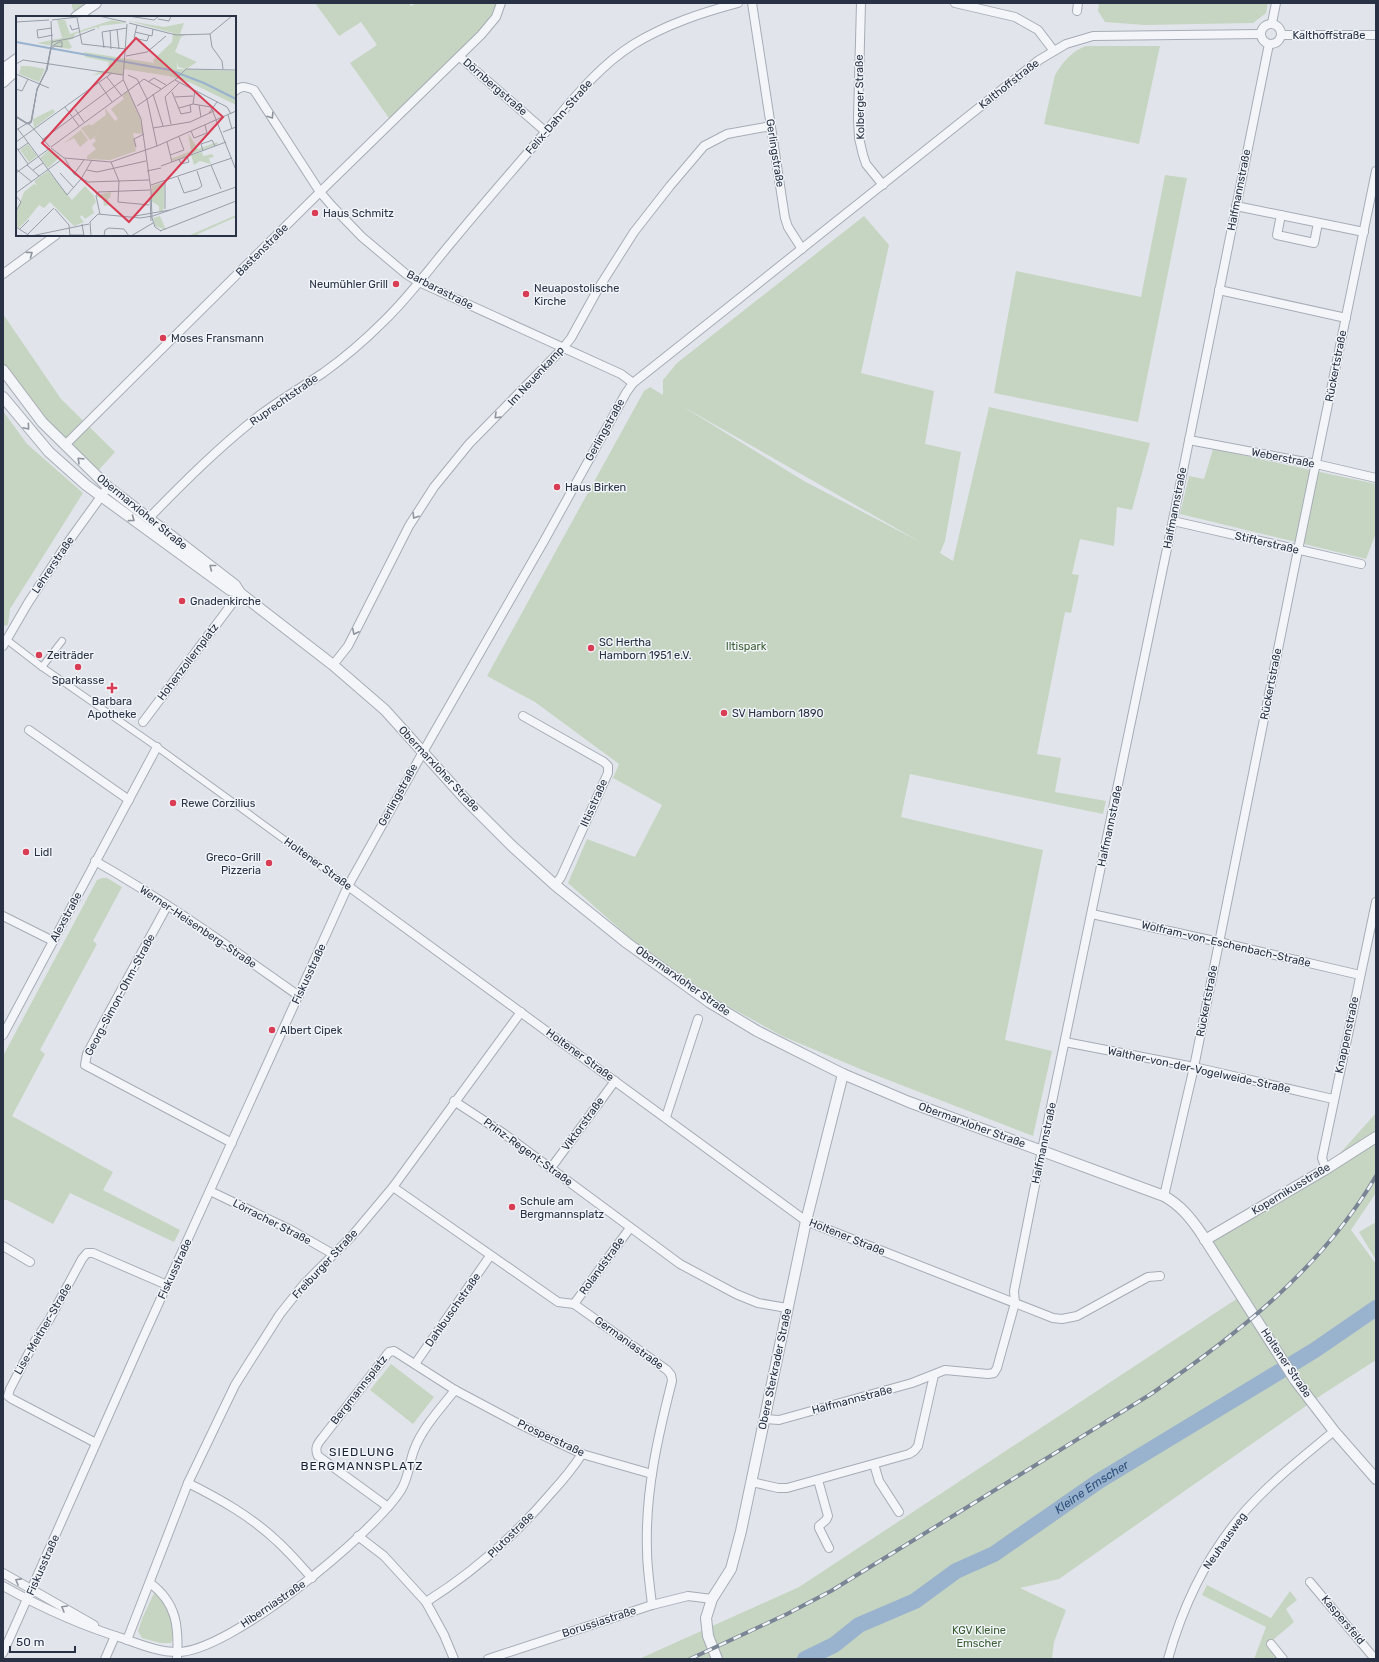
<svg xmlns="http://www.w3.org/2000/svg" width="1379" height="1662" font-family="Rubik,sans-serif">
  <rect width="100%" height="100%" fill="#e1e5eb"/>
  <g fill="#c6d5c1" fill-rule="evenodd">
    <polygon points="72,3 94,3 76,16 72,7"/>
    <polygon points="315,3 409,3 411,6 416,3 496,3 495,12 479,32 391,121 350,63 377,45 361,22 339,36"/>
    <polygon points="1099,3 1268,3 1266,13 1253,23 1145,25 1105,22 1098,11"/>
    <path d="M1086,46H1160L1139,144L1044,124L1055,75C1062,63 1073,50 1086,46Z"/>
    <polygon points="1165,175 1187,178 1138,422 994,393 1016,271 1141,297"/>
    <path d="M864,216L889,245L861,373L934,391L925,444L961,452L945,541L940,553L953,561L989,407L1150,443L1132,510L1117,507L1114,546L1080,539L1072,574L1079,575L1071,613L1065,612L1037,754L1061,758L1055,792L1106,801L1103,814L910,774L901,817L1043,850L1005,1040L1052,1051L1033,1136L865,1071L782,1036L715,999L631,939L568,883L587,839L635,857L662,805L613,778L619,764L535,702L487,676L644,391L650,387L663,395V380L677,363ZM682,406L922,543L804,481Z"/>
    <polygon points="3,314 61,399 115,452 96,473 65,443 3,367"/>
    <polygon points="3,411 27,444 83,493 10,609 8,625 3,626"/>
    <polygon points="1213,449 1376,484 1376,533 1366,559 1180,514 1189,476 1204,479"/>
    <polygon points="102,878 107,878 122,887 93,941 97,944 40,1050 45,1054 12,1116 113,1172 103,1190 180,1230 174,1242 70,1193 53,1224 7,1200 3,1200 3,1056 97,880"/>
    <polygon points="1376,1113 1376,1193 1351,1230 1376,1264 1376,1360 1323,1394 1059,1579 1020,1588 1066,1610 1054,1642 1052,1659 639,1659 799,1587 1241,1296 1205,1240 1326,1169"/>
    <polygon points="1376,1222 1376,1260 1359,1232"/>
    <polygon points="391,1364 434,1397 413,1424 370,1390"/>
    <polygon points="1207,1585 1271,1618 1290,1591 1297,1600 1286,1609 1294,1622 1267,1645 1278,1658 1254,1659 1266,1627 1202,1595"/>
    <path d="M155,1591C164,1599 179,1631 171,1643H160L142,1638L138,1631L142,1619Z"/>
  </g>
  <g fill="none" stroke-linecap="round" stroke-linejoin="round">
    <path stroke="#99b2cd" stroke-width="16" id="s1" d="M805,1659L834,1645L859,1625L915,1601L956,1571L994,1554L1099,1481L1315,1350L1376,1308"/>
    <defs>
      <g id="pedestrian">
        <polyline points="7,640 42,667 157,747 348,886"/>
        <polyline points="42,667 62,641"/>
      </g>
      <g id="minor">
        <polyline points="752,3 785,218 788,227 802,249"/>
        <polyline points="861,3 858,118 859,138 863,155 866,164 883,185"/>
        <polyline points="955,3 1015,17 1038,30 1054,51"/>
        <polyline points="1077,11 1078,3"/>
        <polyline points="1272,23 1276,3"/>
        <circle cx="1271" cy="34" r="10"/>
        <polyline points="1281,35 1376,35"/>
        <polyline points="460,57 546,132"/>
        <path d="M235,91C242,85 247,87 254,90L320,192L332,206L362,237L406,274L419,282L621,374L633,383"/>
        <polyline points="1236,206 1364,232"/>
        <polyline points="1281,215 1277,235 1314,243 1318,223"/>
        <polyline points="3,274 56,235"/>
        <polyline points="1219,290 1346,318"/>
        <polyline points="1189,440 1316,464 1376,478"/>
        <polyline points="65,445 320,192 481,35 496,17 501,3"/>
        <path d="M149,518C184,482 220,446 260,415C280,400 302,387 323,373C344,358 365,340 384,321C409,297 429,269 451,243C482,205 515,168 547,130C573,99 599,66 634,44C667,24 701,13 738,3"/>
        <polyline points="1173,521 1361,564"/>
        <polyline points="3,646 28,603 66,545 105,491"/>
        <polyline points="333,665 348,646 409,526 434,487 469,444 563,348 571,338 598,289 634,232 670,186 704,146 727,134 771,126"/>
        <polyline points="523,716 604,762 608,766 608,773 561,877 555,885"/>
        <polyline points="143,722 240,593"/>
        <polyline points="29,730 129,800"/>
        <path d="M95,861C166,901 232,949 299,996"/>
        <polyline points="348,886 806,1221 1053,1318 1062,1319 1077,1316 1148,1277 1160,1276"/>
        <polyline points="167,906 105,1020 87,1054 85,1065 232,1143"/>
        <polyline points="1092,914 1219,942 1360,975"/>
        <polyline points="3,916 53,941"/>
        <polyline points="3,1035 157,747"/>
        <polyline points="1065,1042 1194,1067 1333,1099"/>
        <polyline points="454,1101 503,1133 680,1264 736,1294 758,1303 787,1308"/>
        <polyline points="666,1117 698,1019"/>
        <polyline points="551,1168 615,1081"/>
        <polyline points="1326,1169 1322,1158 1376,902"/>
        <path d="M393,1187L558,1302L574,1304L667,1370L671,1375L672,1381C658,1436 645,1492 647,1550C647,1568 650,1586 652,1605"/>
        <polyline points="210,1191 291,1230 333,1254"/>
        <polyline points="1164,1196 1194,1067 1298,550 1376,171"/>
        <polyline points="3,1246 30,1262"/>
        <polyline points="574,1304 630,1228"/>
        <polyline points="415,1364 490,1256"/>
        <polyline points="765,1419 779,1420 912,1383 945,1370 988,1374 994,1373 997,1368 1015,1303 1014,1291 1042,1150 1175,510 1269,44"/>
        <polyline points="96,1443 12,1399 8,1396 10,1389 35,1341 49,1320 82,1259 87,1253 93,1253 167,1285"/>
        <polyline points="874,1464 879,1481 899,1512"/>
        <polyline points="818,1480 828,1516 826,1520 819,1526 819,1528 829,1548"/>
        <polyline points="752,1482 778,1488 787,1488 909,1454 914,1451 918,1446 934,1375"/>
        <path d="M188,1483C220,1499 252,1517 278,1542C290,1553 301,1566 312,1578"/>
        <path d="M388,1507L318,1456C314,1448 318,1443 323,1437L389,1352L394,1351L455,1390L517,1423L582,1454L652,1474"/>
        <polyline points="358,1536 384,1556 426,1602 444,1635 454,1659"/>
        <polyline points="3,1573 94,1625"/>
        <polyline points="1310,1582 1375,1659"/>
        <path d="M150,1583C177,1603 179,1627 177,1659"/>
        <path d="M3,1586C42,1608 82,1626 125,1639C142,1645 159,1652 177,1652C229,1653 374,1533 401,1490C409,1477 409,1463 414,1450C422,1428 441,1408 455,1390"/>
        <path d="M426,1602C475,1571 514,1537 552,1492C563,1480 573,1468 582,1454"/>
        <polyline points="127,1640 188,1483 235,1385 252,1358 280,1314 304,1284 351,1237 393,1187 521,1012"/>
        <polyline points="1271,1644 1283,1659"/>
        <polyline points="3,1653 142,1340 348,886 423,752 544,541 626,393 633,383 1039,60 1066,44 1093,36 1261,34"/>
        <polyline points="105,1659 115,1636"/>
        <polyline points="488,1659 652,1605 688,1596 712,1599"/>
        <path d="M1168,1659C1183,1605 1209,1552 1246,1510C1273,1480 1304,1456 1334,1431"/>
      </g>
      <g id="tertiary">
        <polyline points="76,17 96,3"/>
        <polyline points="3,69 17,59"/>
        <polyline points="3,82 17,69"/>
        <polyline points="3,370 42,422 108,487 235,585 240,593"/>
        <path d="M3,397L49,452L86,485L230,590L240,593L333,665L385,710L466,800L512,846L555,885L627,943L709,1002L757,1031L843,1074L909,1102L1164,1196C1180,1205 1190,1217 1201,1233L1295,1380L1334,1431L1376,1479"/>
        <polyline points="1205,1240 1326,1169 1376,1137"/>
        <polyline points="717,1659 708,1636 706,1618 712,1599 731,1569 741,1531 806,1221 843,1074"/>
      </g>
    </defs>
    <use href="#pedestrian" stroke="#a6acb6" stroke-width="8"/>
    <use href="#minor" stroke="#a6acb6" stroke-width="10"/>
    <use href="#tertiary" stroke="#a6acb6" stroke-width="12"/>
    <use href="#pedestrian" stroke="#f4f5f8" stroke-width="6"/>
    <use href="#minor" stroke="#f4f5f8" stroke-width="8"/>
    <use href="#tertiary" stroke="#f4f5f8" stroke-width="10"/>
    <defs>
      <path id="rail" d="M690,1659L787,1614L831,1591L1151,1394C1238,1334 1322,1268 1376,1176"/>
    </defs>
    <use href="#rail" stroke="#798495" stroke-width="4"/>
    <use href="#rail" stroke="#f1f4f8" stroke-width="2.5" stroke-dasharray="8" stroke-linecap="butt"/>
  </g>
  <defs><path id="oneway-chevron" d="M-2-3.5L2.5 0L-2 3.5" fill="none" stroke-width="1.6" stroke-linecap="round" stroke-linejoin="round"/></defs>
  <g stroke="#8e949e">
    <use href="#oneway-chevron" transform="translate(271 116) rotate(57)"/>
    <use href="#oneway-chevron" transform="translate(30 254) rotate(-36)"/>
    <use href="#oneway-chevron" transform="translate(497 416) rotate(136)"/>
    <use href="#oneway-chevron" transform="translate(27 427) rotate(50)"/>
    <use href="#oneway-chevron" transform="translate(80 460) rotate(-136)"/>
    <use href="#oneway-chevron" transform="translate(415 516) rotate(122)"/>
    <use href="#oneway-chevron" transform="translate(132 519) rotate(36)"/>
    <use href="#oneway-chevron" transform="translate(212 567) rotate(-142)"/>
    <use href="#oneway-chevron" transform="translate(355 632) rotate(117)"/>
    <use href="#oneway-chevron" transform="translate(18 1581) rotate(-151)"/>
    <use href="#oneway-chevron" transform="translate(64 1608) rotate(-150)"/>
  </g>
  <g fill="#d83d54" stroke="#f1f4f8" stroke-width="1.5">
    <circle cx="315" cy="213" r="4"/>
    <circle cx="396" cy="284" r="4"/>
    <circle cx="526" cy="294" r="4"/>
    <circle cx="163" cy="338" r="4"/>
    <circle cx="557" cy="487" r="4"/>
    <circle cx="182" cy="601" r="4"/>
    <circle cx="591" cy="648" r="4"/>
    <circle cx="39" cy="655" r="4"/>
    <circle cx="78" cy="667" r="4"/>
    <path d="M110 682h4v4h4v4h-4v4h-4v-4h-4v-4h4z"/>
    <circle cx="724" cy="713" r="4"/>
    <circle cx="173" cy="803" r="4"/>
    <circle cx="26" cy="852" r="4"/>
    <circle cx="269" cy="863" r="4"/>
    <circle cx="272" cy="1030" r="4"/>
    <circle cx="512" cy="1207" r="4"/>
  </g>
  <g text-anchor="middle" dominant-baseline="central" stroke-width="3" stroke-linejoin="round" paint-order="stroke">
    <g font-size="11" fill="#283244" stroke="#f1f4f8">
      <text x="1329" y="35">Kalthoffstraße</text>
      <text transform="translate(1009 84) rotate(-38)">Kalthoffstraße</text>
      <text transform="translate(495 87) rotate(41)">Dörnbergstraße</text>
      <text transform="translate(860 97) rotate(-91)">Kolberger Straße</text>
      <text transform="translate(559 117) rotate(-49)">Felix-Dahn-Straße</text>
      <text transform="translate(775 153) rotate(81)">Gerlingstraße</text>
      <text transform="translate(1239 190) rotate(-79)">Halfmannstraße</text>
      <text transform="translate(262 250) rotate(-45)">Bastenstraße</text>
      <text transform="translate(440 290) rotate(27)">Barbarastraße</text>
      <text transform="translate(1336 366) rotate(-79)">Rückertstraße</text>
      <text transform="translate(536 376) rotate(-47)">Im Neuenkamp</text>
      <text transform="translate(284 400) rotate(-35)">Ruprechtstraße</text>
      <text transform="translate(605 430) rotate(-61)">Gerlingstraße</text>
      <text transform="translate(1283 458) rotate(11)">Weberstraße</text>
      <text transform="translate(1175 508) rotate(-79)">Halfmannstraße</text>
      <text transform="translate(142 512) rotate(39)">Obermarxloher Straße</text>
      <text transform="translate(1267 543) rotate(13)">Stifterstraße</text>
      <text transform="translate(53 565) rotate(-56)">Lehrerstraße</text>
      <text transform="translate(188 662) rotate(-53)">Hohenzollernplatz</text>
      <text transform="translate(1271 684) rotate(-79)">Rückertstraße</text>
      <text transform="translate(439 769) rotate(47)">Obermarxloher Straße</text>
      <text transform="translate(398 795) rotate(-61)">Gerlingstraße</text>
      <text transform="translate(594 803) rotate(-66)">Iltisstraße</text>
      <text transform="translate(1110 826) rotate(-78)">Halfmannstraße</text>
      <text transform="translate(318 864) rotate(36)">Holtener Straße</text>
      <text transform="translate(66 917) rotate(-62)">Alexstraße</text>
      <text transform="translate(198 927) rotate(34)">Werner-Heisenberg-Straße</text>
      <text transform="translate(1226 944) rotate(13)">Wolfram-von-Eschenbach-Straße</text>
      <text transform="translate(309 974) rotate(-65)">Fiskusstraße</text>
      <text transform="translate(683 981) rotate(35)">Obermarxloher Straße</text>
      <text transform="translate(120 995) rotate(-62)">Georg-Simon-Ohm-Straße</text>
      <text transform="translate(1207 1001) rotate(-79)">Rückertstraße</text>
      <text transform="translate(1347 1035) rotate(-78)">Knappenstraße</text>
      <text transform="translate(580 1055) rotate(36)">Holtener Straße</text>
      <text transform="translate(1199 1070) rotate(12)">Walther-von-der-Vogelweide-Straße</text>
      <text transform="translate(583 1124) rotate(-54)">Viktorstraße</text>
      <text transform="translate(972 1125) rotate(20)">Obermarxloher Straße</text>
      <text transform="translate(1044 1143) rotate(-78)">Halfmannstraße</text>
      <text transform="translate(528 1152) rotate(36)">Prinz-Regent-Straße</text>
      <text transform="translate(1291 1189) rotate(-31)">Kopernikusstraße</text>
      <text transform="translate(272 1222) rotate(27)">Lörracher Straße</text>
      <text transform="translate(847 1237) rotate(22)">Holtener Straße</text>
      <text transform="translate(325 1264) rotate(-47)">Freiburger Straße</text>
      <text transform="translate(602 1266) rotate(-54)">Rolandstraße</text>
      <text transform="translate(175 1269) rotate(-65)">Fiskusstraße</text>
      <text transform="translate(453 1310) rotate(-55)">Dahlbuschstraße</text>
      <text transform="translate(43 1329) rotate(-60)">Lise-Meitner-Straße</text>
      <text transform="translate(629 1343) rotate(36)">Germaniastraße</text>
      <text transform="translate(1286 1363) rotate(56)">Holtener Straße</text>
      <text transform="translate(775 1369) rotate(-78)">Obere Sterkrader Straße</text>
      <text transform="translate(359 1390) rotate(-52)">Bergmannsplatz</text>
      <text transform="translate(852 1400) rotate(-15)">Halfmannstraße</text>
      <text transform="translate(551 1438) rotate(25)">Prosperstraße</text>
      <text transform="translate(511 1535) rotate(-45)">Plutostraße</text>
      <text transform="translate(1225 1541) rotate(-55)">Neuhausweg</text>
      <text transform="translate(43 1565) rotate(-66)">Fiskusstraße</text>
      <text transform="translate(273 1604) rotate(-34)">Hiberniastraße</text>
      <text transform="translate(1343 1620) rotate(50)">Kaspersfeld</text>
      <text transform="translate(599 1622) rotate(-18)">Borussiastraße</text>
    </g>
    <g font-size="11" fill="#283244" stroke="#f1f4f8" text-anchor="start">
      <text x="323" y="213">Haus Schmitz</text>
      <text x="388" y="284" text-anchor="end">Neumühler Grill</text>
      <text x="534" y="288">Neuapostolische<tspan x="534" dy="13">Kirche</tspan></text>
      <text x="171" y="338">Moses Fransmann</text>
      <text x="565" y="487">Haus Birken</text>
      <text x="190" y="601">Gnadenkirche</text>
      <text x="599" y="642">SC Hertha<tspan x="599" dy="13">Hamborn 1951 e.V.</tspan></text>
      <text x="47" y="655">Zeiträder</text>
      <text x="78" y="680" text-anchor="middle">Sparkasse</text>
      <text x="112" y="701" text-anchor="middle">Barbara<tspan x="112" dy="13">Apotheke</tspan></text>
      <text x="732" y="713">SV Hamborn 1890</text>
      <text x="181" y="803">Rewe Corzilius</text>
      <text x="34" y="852">Lidl</text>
      <text x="261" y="857" text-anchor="end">Greco-Grill<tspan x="261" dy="13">Pizzeria</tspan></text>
      <text x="280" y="1030">Albert Cipek</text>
      <text x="520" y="1201">Schule am<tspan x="520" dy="13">Bergmannsplatz</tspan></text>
    </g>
    <g font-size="11" fill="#3c6034" stroke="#f1f4f8">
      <text x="746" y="646">Iltispark</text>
      <text x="979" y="1630">KGV Kleine<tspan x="979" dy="13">Emscher</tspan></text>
    </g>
    <g font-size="12" letter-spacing="1" fill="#1a2334" stroke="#f1f4f8">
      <text x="362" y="1452">SIEDLUNG<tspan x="362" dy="14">BERGMANNSPLATZ</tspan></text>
    </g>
    <g font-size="12" font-style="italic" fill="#2e507b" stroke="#f1f4f8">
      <text stroke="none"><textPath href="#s1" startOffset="336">Kleine Emscher</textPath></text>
    </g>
  </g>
  <g transform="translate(16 16)">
    <rect width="220" height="220" fill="#e1e5eb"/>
    <path d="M41,4H49L54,18L96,4L110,7L83,10V13L80,11L59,18L57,23L52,24L56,31L53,33L21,27L46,22ZM113,5L148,11L168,7L164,18H171L165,21L159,36L181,46L170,53L162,51L161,44V53L220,55V89L175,67L153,60L108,53L107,59L96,57L76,59L97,51L92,50L93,46L69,41L68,36L138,47L137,44L156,26L157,17ZM5,50H13L29,53L23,66L3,58ZM112,75L124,102L127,118L117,117L120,135L94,144L71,143V140L80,133L76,128L80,125L78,122L85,117L74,124L65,112L74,108L75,110L90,99L89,92L99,105L102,103L95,93L108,83L106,80ZM37,93L39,96L18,112L17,103ZM65,114L72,124L64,131L58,122L48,127ZM172,117L182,133L201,126L202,128L157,145L155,143L175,135ZM12,128L21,140L13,146L4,134ZM34,133L44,141L32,152L24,142ZM186,136L187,140L196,138L198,141L193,142L195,148L184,145L178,149L175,139ZM32,155L56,184L69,170L78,180L80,186L76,191L78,197L69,203L66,199L64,201L68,206L58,210L34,186L28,192L23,189L11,204L3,212L0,210V197L8,176L18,168L21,169L18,165ZM148,166V190L147,195H143V190L135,185L136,170ZM95,176L94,182H92L93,189L88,190L87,182L81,181V179ZM220,199V201L182,218V220H172ZM144,200L150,214L139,210L137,202Z" fill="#c6d5c1"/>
    <path fill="none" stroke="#99b2cd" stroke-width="2" d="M0,26L154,54L188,67L220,83"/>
    <path fill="none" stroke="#979da8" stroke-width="1" d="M83,0L110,6M112,0L138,4L143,0M61,2L66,28L110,33M142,3L153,5L155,0M36,4L70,0M35,5L36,27M0,6L33,4M113,7L160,19L194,18L216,0M111,8L107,63L125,103L135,174L136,202L139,211L145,215M54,9L56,14L63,12M121,9L118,22L131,25L133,19M36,12L21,14L22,22L37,19M101,13L103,33M94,14L95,33M119,16L136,20L137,13M194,18L196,31L206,45L207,53M36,26L56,22L79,13M88,32L86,16L111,12M110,40L131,36L150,20M0,48L7,44L107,59M0,58L33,72M112,59L121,63L131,83L141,130M91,61L105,79M159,64L211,91L215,98M132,66L138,62L150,69M83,67L96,86M0,73L6,75L12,63M156,76L165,98L175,96L174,89M137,78L147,110M159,81L177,80M177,88L179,74M183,89L185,101M121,90L160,63L170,53L220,54M49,91L63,110M163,92L177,88L195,91L220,154M59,93L68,106M193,97L201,86M212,99L216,113M0,100L11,107L15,106L21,73L31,53L35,31L43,26H46V31L39,30L35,33L31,54L21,73L16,104L15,107L11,108L0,101M0,101L14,109L34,131M155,108L149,81L163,67M137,112L174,106L198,95M2,113L51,179L65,163L76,144M0,114L15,105L21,74L30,55L36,26M175,115L178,122L191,117L189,109M207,116L220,111M26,124L107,64M0,126L96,57M151,126L156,146M0,131L12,148M35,131L128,63L145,73M120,131L118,123L128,118M35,132L48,142L95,146L141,130L220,95M2,134L12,127M187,135L185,128L194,125L196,124L199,130M154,139L168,134L163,121M49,143L58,158L72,166L133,164M163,143L165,148L173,146L171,140M95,146L103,165L102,186L133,189M11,149L23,160M195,149L205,173M145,150L210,126M0,153L16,166M17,154L27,147M71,154L81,156L130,145M131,155L145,152M0,157L34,132M44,157L58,172M58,158L68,144M162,161L168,177L182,173L186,170L181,155M135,169L216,142M0,177L45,144M0,180L5,186L0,195M134,181L135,205M39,193L53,209L54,220M149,193V165M84,198L80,180L82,176L134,174M119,200L154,194M66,208L68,220M0,211L14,220M4,213L13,204M144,215L220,185M12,218L38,192M54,219H68M15,220L73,208M75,220L74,206L82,198L124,202L137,200L220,171M88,220L89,214L93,212L108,213L113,220M115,220L137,207"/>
    <path fill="#d83d54" fill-opacity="0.15" stroke="#d83d54" stroke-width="2" d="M120,22L207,101L113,206L26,127Z"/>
    <rect width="220" height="220" fill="none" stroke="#283244" stroke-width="2"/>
  </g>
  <rect width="1379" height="1662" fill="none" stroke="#283244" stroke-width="8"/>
  <path d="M10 1646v6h65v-6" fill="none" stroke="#283244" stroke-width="2"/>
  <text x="16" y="1646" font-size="12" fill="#283244" stroke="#f1f4f8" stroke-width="3" paint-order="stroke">50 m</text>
</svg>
